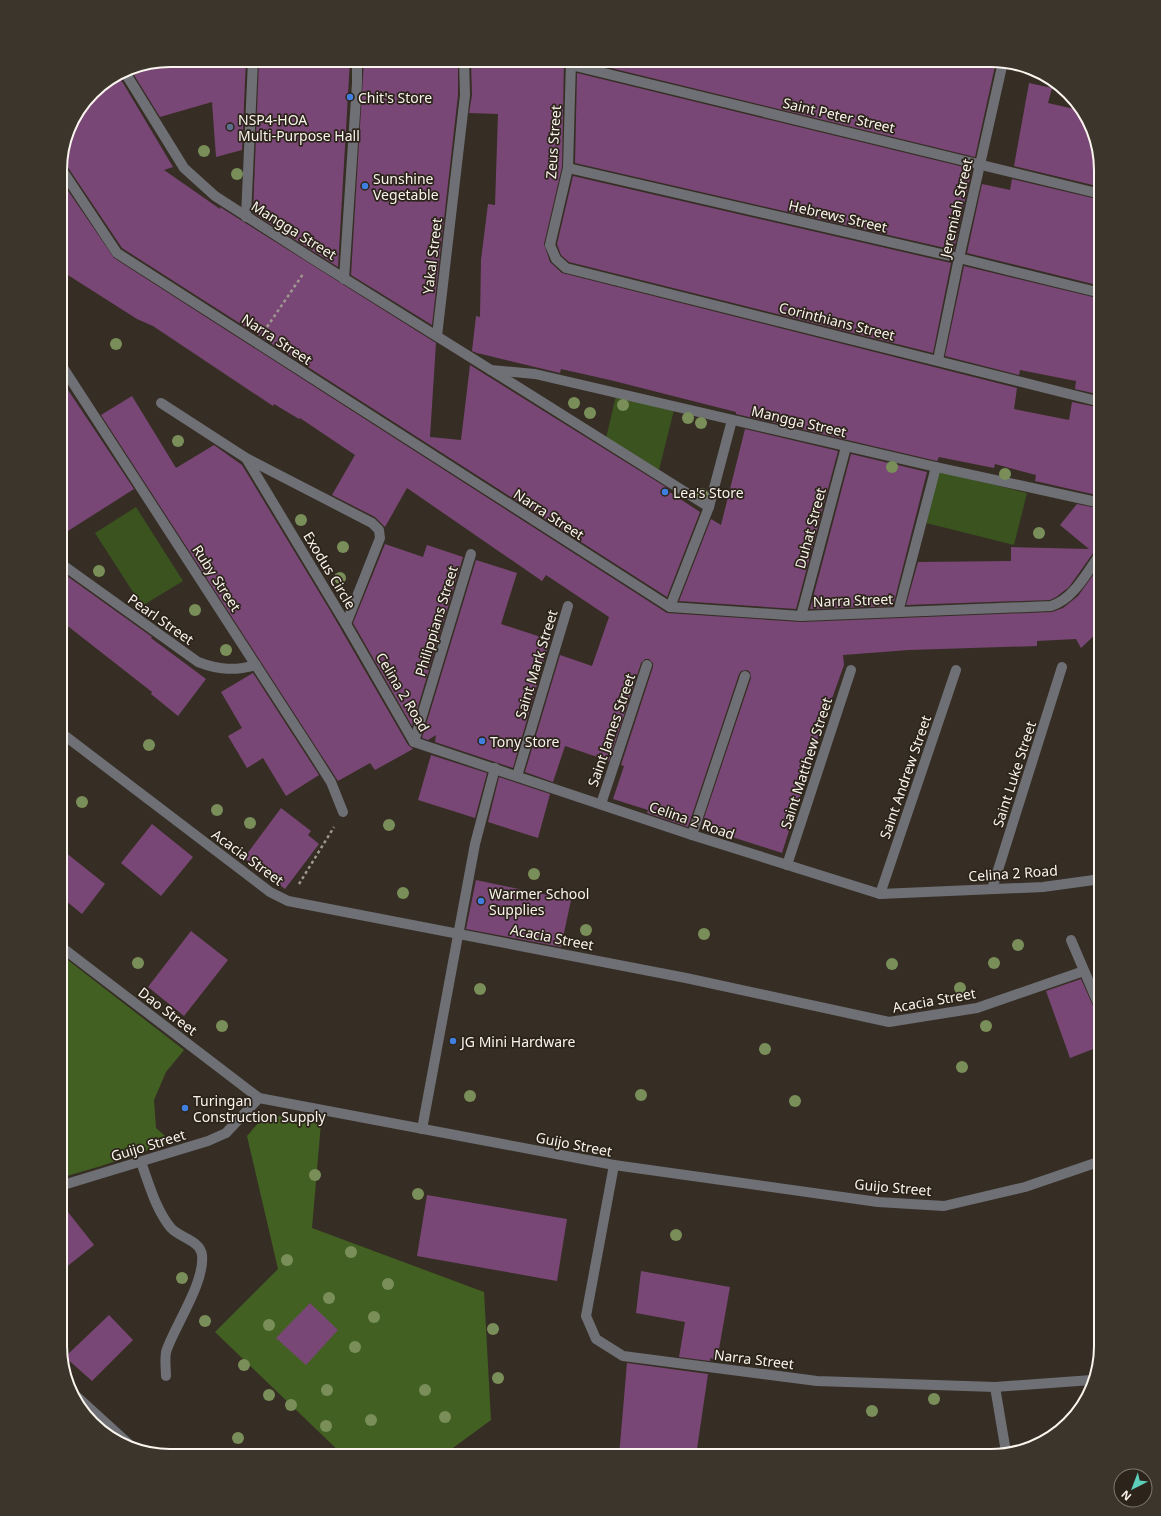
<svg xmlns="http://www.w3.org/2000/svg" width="1161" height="1516" font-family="'Noto Sans',sans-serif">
  <rect width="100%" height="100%" fill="#362e24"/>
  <g fill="#3a531f">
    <polygon points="616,396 674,410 659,470 606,438"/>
    <polygon points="938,471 1027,493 1014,545 926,523"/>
    <polygon points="136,507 183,581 142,606 95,533"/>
  </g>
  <g fill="#436023">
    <polygon points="60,954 184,1050 166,1072 154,1100 156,1128 172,1142 101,1166 60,1178"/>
    <polygon points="266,1114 321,1123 312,1228 484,1292 491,1420 442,1456 344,1456 215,1332 278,1269 247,1136"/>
  </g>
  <g fill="#794775">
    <polygon points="170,60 246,60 242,150 216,157 212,102 160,117 134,75"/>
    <polygon points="259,60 350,60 338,267 253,213"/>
    <polygon points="364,60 458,60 458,95 432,325 351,275"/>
    <polygon points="532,60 564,60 562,167 544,244 550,262 562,273 1017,388 1014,409 1069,420 1072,402 1101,408 1101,496 1035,481 1036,475 995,464 994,468 939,457 937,461 736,414 736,412 610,380 561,369 560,373 477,353 472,351 476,316 480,317 481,260 488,204 495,205 498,114 469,113 472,95 471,61 532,63"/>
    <polygon points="578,60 969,60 995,66 975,157"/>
    <polygon points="577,73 972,169 954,250 575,163"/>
    <polygon points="120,78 173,167 164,170 220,209 220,207 436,343 430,437 461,440 470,365 669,489 668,491 700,512 667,597 122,248 65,163 61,161 71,121 91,96"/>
    <polygon points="1029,83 1052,88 1048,103 1083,111 1101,170 1101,187 1014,166"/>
    <polygon points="573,176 951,263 933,353 569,262 561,255 557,244"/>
    <polygon points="60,179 114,258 667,613 801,622 1052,612 1063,608 1078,596 1101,564 1101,629 1081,648 1076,639 1037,641 1037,646 909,650 843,655 844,665 810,760 811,761 782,853 701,827 751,678 750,672 747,670 741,671 739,674 688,827 647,813 648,810 613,799 624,766 621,765 653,667 653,663 649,659 645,659 641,663 609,761 565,746 553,782 525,772 560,655 592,666 609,617 546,575 542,581 407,488 385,527 375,517 332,495 355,455 300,418 299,419 274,404 273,406 153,326 137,319 60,270"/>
    <polygon points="1012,179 1101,200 1101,286 967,253 982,184 1010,190"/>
    <polygon points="964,266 1101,299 1101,395 1075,389 1076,381 1020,370 1019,375 945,356"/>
    <polygon points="60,378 134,489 60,536"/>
    <polygon points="132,396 176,468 214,445 242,465 331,612 408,745 413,749 375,770 370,763 338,781 101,415"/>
    <polygon points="745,429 838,451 796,609 679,601 711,519 721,525"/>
    <polygon points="851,454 927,472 893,606 810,609"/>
    <polygon points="1077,504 1101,509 1101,547 1096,549 1069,587 1056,597 1050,600 906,605 918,562 1011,561 1011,547 1089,549 1060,525"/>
    <polygon points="385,544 423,557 427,545 463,557 412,726 353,623"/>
    <polygon points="476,560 517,573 501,624 550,640 513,768 435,742 436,735 428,740 422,738"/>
    <polygon points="60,571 152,637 151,638 206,679 178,716 151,694 152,692 60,620"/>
    <polygon points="253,673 319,775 286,796 263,758 247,768 228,736 242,728 221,692"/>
    <polygon points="431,755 487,773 475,818 418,800"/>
    <polygon points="499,777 550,794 538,838 488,822"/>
    <polygon points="281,808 311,831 308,835 319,844 285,889 244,858"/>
    <polygon points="152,824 193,857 161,896 121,863"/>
    <polygon points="60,848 105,884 82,914 60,896"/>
    <polygon points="476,880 571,900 561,947 466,929"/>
    <polygon points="191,931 228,960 184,1016 148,987"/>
    <polygon points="1081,979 1101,1024 1101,1046 1070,1058 1046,991"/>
    <polygon points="427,1195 567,1219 557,1281 417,1256"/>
    <polygon points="60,1202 94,1245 60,1272"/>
    <polygon points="641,1271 730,1287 717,1360 710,1358 710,1361 679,1357 685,1322 636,1313"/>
    <polygon points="310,1303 338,1330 306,1365 276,1338"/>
    <polygon points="109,1315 133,1340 92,1381 65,1357"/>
    <polygon points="627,1363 708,1374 696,1456 619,1456"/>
  </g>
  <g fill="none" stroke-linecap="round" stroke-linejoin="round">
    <g stroke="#9e9890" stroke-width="2.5" stroke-dasharray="3 3" stroke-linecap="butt">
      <polyline points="267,327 303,274"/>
      <polyline points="299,884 334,827"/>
    </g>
    <g stroke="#6e7076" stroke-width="10">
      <polyline points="491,370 709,507"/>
      <polyline points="898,612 936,467"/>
      <path d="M141,1162C149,1184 156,1210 171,1228C180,1238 200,1240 202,1255C205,1282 176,1324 167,1349C164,1356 166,1368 166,1376"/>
    </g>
    <g stroke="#6e7076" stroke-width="10">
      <polyline points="571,60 568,168 550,245 556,259 566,268 1101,402"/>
      <polyline points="571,65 1101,194"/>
      <polyline points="124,71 184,168 215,196 313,259 491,370 535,374 936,467 1101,503"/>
      <polyline points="124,72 140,66"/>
      <path d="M60,167L117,253L670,607L801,616L1051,606C1074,599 1087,572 1101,553"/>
      <polyline points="568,168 959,258 1101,293"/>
      <polyline points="246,217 253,60"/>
      <polyline points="344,279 357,83 357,60"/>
      <polyline points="437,336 465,95 464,60"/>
      <polyline points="938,360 959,258 1003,62"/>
      <polyline points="60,363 312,752 331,782 343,812"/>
      <polyline points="161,403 246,458 372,523 379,530 380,538 346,624"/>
      <polyline points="246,458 346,624 414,742 692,835 880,894 1043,887 1101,879"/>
      <path d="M60,563L198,662C219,670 235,671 256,665"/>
      <polyline points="670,607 709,507 732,420"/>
      <polyline points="801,616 846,447"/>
      <polyline points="60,732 270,892 288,901 686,978 889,1022 977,1008 1084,971"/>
      <polyline points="414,742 471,554"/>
      <polyline points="517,776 568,606"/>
      <polyline points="601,804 647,665"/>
      <polyline points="692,835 745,676"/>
      <polyline points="787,865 851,670"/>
      <polyline points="992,889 1062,667"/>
      <polyline points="880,894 956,670"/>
      <polyline points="1071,940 1101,1010"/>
      <polyline points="60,946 259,1098"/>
      <polyline points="422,1129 475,844 495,768"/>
      <polyline points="614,1165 586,1316 596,1339 623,1356 817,1381 995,1387 1092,1380"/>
      <polyline points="60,1186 208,1141 226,1133 259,1098 614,1165 878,1202 944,1206 1025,1187 1101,1161"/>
      <polyline points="995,1387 1006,1452"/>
    </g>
    <polyline stroke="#6e7076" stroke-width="10" points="75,1395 131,1446"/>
  </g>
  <g fill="#798e59">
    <circle cx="204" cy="151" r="6"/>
    <circle cx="237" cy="174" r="6"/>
    <circle cx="116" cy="344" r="6"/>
    <circle cx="574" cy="403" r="6"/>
    <circle cx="623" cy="405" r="6"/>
    <circle cx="590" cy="413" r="6"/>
    <circle cx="688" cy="418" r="6"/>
    <circle cx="701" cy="423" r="6"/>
    <circle cx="178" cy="441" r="6"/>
    <circle cx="892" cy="467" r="6"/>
    <circle cx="1005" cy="474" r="6"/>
    <circle cx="702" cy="494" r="6"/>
    <circle cx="301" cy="520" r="6"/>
    <circle cx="1039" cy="533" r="6"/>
    <circle cx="343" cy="547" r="6"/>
    <circle cx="99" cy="571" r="6"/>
    <circle cx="340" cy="578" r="6"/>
    <circle cx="195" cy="610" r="6"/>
    <circle cx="226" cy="650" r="6"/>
    <circle cx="149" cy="745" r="6"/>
    <circle cx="82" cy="802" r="6"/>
    <circle cx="217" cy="810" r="6"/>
    <circle cx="250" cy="823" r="6"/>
    <circle cx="389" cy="825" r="6"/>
    <circle cx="534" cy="874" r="6"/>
    <circle cx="403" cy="893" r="6"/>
    <circle cx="586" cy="930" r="6"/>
    <circle cx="704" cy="934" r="6"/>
    <circle cx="1018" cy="945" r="6"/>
    <circle cx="138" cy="963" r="6"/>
    <circle cx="994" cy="963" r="6"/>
    <circle cx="892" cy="964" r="6"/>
    <circle cx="960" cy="988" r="6"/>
    <circle cx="480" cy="989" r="6"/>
    <circle cx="222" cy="1026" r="6"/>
    <circle cx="986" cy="1026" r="6"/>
    <circle cx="765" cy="1049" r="6"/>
    <circle cx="962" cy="1067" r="6"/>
    <circle cx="641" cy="1095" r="6"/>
    <circle cx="470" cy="1096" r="6"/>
    <circle cx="795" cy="1101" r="6"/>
    <circle cx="315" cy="1175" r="6"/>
    <circle cx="418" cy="1194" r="6"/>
    <circle cx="676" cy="1235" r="6"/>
    <circle cx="351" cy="1252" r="6"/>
    <circle cx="287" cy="1260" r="6"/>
    <circle cx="182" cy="1278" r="6"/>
    <circle cx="388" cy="1284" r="6"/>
    <circle cx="329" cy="1298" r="6"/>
    <circle cx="374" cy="1317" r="6"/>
    <circle cx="205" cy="1321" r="6"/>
    <circle cx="269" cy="1325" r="6"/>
    <circle cx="493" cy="1329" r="6"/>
    <circle cx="355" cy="1347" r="6"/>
    <circle cx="244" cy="1365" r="6"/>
    <circle cx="498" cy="1378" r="6"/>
    <circle cx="327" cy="1390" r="6"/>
    <circle cx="425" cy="1390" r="6"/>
    <circle cx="269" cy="1395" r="6"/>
    <circle cx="934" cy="1399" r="6"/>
    <circle cx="291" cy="1405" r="6"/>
    <circle cx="872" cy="1411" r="6"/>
    <circle cx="445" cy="1417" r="6"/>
    <circle cx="371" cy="1420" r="6"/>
    <circle cx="326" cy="1426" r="6"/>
    <circle cx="238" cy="1438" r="6"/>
  </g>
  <g fill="#3f7fe0" stroke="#2c241a" stroke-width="1.5">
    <circle cx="350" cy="97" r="4"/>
    <circle cx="365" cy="186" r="4"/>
    <circle cx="665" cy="492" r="4"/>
    <circle cx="482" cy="741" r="4"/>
    <circle cx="481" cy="901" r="4"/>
    <circle cx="453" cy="1041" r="4"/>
    <circle cx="185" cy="1108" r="4"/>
  </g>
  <circle fill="#5c6f8a" stroke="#2c241a" stroke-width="1.5" cx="230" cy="127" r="4"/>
  <g text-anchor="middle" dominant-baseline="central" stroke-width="3.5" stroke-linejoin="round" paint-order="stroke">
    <g font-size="14" fill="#f9f4ed" stroke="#2c241a" text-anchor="start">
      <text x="358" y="97">Chit's Store</text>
      <text x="238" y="119">NSP4-HOA<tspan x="238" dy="16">Multi-Purpose Hall</tspan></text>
      <text x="373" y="178">Sunshine<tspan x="373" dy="16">Vegetable</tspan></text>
      <text x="673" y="492">Lea's Store</text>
      <text x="490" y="741">Tony Store</text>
      <text x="489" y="893">Warmer School<tspan x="489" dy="16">Supplies</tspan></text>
      <text x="461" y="1041">JG Mini Hardware</text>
      <text x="193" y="1100">Turingan<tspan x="193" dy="16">Construction Supply</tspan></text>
    </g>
    <g font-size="14" fill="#f9f4ed" stroke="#2c241a">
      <text transform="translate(839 115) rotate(13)">Saint Peter Street</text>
      <text transform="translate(553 142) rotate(-86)">Zeus Street</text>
      <text transform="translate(956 208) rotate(-77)">Jeremiah Street</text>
      <text transform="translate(838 216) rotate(13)">Hebrews Street</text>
      <text transform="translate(294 230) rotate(32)">Mangga Street</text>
      <text transform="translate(432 256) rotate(-83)">Yakal Street</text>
      <text transform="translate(837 321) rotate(14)">Corinthians Street</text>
      <text transform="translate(277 339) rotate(33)">Narra Street</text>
      <text transform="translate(799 421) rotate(13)">Mangga Street</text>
      <text transform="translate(549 514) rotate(33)">Narra Street</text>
      <text transform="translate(810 528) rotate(-75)">Duhat Street</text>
      <text transform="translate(330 570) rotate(59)">Exodus Circle</text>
      <text transform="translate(217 578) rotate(57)">Ruby Street</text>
      <text transform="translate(853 600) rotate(-2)">Narra Street</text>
      <text transform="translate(161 619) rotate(35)">Pearl Street</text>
      <text transform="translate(436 621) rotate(-73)">Philippians Street</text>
      <text transform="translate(536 664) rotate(-73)">Saint Mark Street</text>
      <text transform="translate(403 692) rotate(59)">Celina 2 Road</text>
      <text transform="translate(611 730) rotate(-71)">Saint James Street</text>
      <text transform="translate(806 763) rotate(-72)">Saint Matthew Street</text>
      <text transform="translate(1014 774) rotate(-72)">Saint Luke Street</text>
      <text transform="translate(905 777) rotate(-71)">Saint Andrew Street</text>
      <text transform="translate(692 820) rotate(19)">Celina 2 Road</text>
      <text transform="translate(248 857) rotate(36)">Acacia Street</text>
      <text transform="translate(1013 873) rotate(-4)">Celina 2 Road</text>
      <text transform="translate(552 937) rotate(11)">Acacia Street</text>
      <text transform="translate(934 1000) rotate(-10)">Acacia Street</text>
      <text transform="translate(168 1011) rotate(37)">Dao Street</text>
      <text transform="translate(574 1144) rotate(11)">Guijo Street</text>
      <text transform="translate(148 1145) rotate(-17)">Guijo Street</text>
      <text transform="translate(893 1187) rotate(5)">Guijo Street</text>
      <text transform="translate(754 1359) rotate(7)">Narra Street</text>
    </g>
  </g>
  <path d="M0 0H1161V1516H0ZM170 67H991A103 103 0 0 1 1094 170V1346A103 103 0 0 1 991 1449H170A103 103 0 0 1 67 1346V170A103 103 0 0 1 170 67Z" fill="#3c352b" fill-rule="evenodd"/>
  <path fill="none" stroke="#f9f4ed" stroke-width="2" d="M170 67H991A103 103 0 0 1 1094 170V1346A103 103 0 0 1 991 1449H170A103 103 0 0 1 67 1346V170A103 103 0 0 1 170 67Z"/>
  <g transform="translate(1133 1488) rotate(222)"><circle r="19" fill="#2c241a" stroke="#7e776e"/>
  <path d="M0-3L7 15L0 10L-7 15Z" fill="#5cceba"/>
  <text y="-6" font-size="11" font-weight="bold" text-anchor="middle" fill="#f9f4ed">N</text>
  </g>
</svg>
